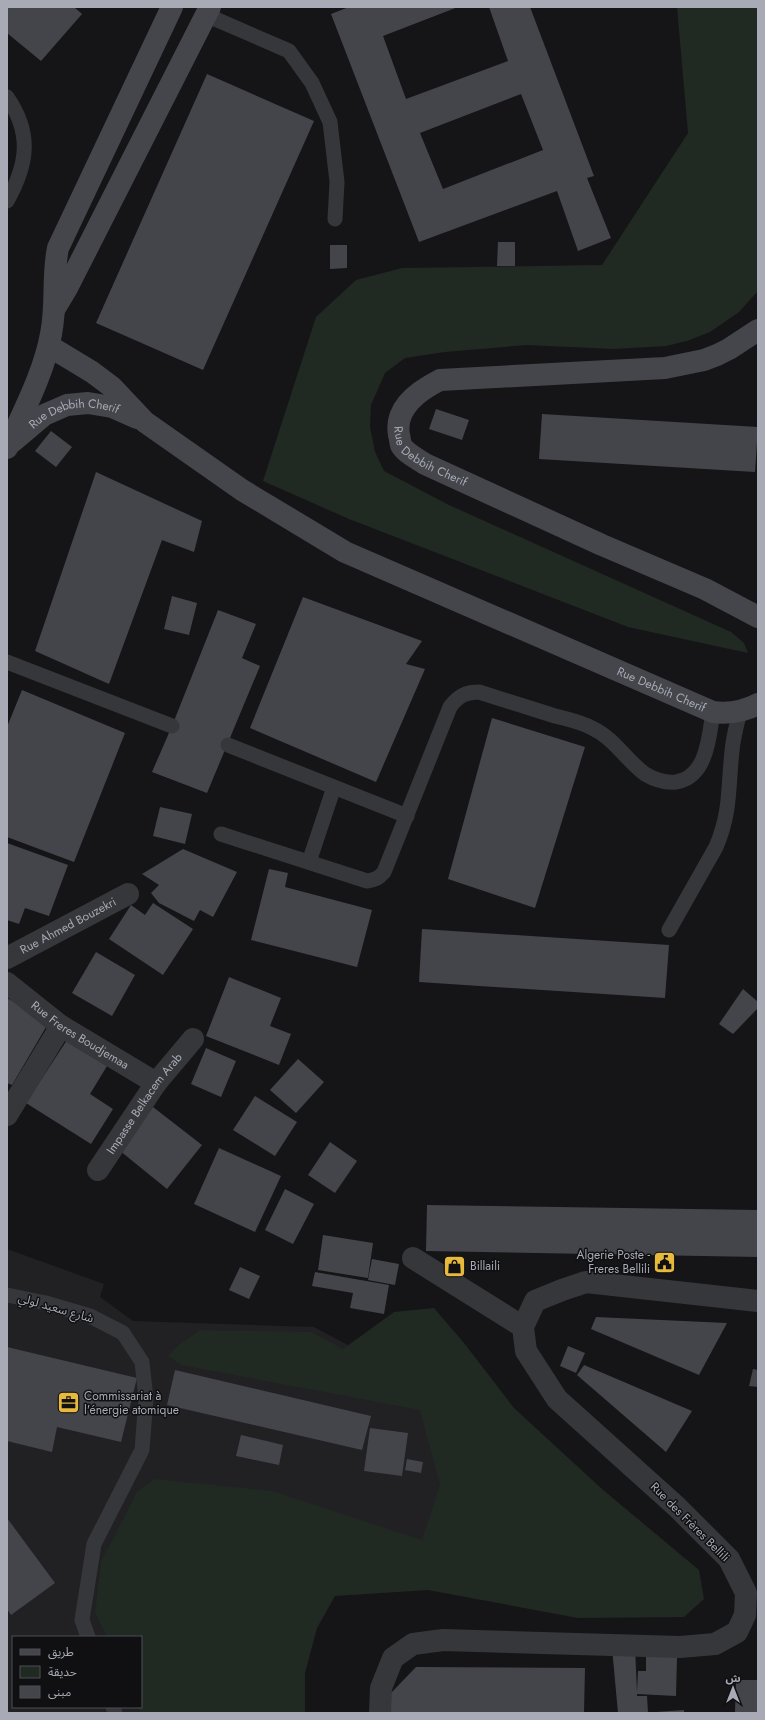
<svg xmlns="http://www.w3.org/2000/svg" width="765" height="1720" font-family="Jost,'Noto Sans Arabic',sans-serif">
  <rect width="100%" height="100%" fill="#151517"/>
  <path fill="#212124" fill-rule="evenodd" d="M7,1249L104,1284L100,1297L133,1321L314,1327L433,1390L603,1539L320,1590L285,1713H7ZM13,1637H141V1707H13Z"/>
  <g fill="#212923">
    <polygon points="677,7 758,7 758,291 739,312 710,332 687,341 666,346 614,349 526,345 445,352 405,358 385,373 371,405 370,427 375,452 384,471 449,505 731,632 744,643 748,653 628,627 349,519 263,481 316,317 356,280 402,268 602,265 688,133"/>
    <polygon points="434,1308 464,1343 514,1408 602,1489 699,1570 704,1599 684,1617 578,1618 428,1590 335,1596 317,1628 305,1673 305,1713 140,1713 138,1707 141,1707 141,1637 107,1637 95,1613 101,1562 137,1492 154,1479 272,1491 422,1540 440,1485 420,1410 181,1365 168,1356 176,1347 200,1330 311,1332 343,1349 394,1312"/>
  </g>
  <g fill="#44454a" fill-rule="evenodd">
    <polygon points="7,7 74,7 82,14 41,61 7,33"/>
    <path d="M349,7H458L383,36L406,99L508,61L489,7H530L594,176L587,178L611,238L578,251L557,191L419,242L331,14ZM521,94L543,150L443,189L420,133Z"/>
    <polygon points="207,74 314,121 203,370 96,323"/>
    <polygon points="498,242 515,242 515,266 497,266"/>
    <polygon points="330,245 347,245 347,268 330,269"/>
    <polygon points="436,409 469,420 462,440 429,429"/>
    <polygon points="542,414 758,427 755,472 539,459"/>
    <polygon points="51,431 72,447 56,467 35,451"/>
    <polygon points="96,472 202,521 194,552 162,540 109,684 35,651"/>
    <polygon points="172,596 197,603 189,635 164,629"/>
    <polygon points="303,597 422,641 406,664 425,669 376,782 250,728"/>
    <polygon points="218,610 256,624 242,658 260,666 207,793 152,772 172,726"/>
    <polygon points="22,690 125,733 74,862 7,837 7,727"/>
    <polygon points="492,718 585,747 535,908 448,879"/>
    <polygon points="160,807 192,814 185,844 153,836"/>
    <polygon points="7,843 68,865 49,916 25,908 19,924 7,920"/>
    <polygon points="183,849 237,872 213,917 200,910 194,921 159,903 151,893 159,885 142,874"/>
    <polygon points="269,869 288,873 285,887 372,910 357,967 251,940"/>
    <polygon points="153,903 193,929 163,975 109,939 131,905 145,915"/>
    <polygon points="422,929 669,945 665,998 419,982"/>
    <polygon points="96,952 135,975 112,1016 72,993"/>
    <polygon points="229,977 281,998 270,1026 291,1034 279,1065 206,1036"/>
    <polygon points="743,989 758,1002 758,1008 733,1034 719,1024"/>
    <polygon points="7,998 49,1022 12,1085 7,1083"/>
    <polygon points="67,1040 107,1066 90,1094 113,1109 91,1144 26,1103"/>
    <polygon points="206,1048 236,1061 221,1097 191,1084"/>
    <polygon points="298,1059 324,1082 296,1113 270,1090"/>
    <polygon points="255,1096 297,1122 275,1156 233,1130"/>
    <polygon points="153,1107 202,1145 167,1189 119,1150"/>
    <polygon points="330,1142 357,1161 335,1193 308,1175"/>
    <polygon points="219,1148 281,1176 255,1232 194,1204"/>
    <polygon points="285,1189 314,1204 293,1244 265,1230"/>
    <polygon points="427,1205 758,1210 758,1257 426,1251"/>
    <polygon points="323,1235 373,1243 368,1278 318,1270"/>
    <polygon points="372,1259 399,1264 395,1285 368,1280"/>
    <polygon points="240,1267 260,1276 249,1299 229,1290"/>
    <polygon points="315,1272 389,1285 384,1314 350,1308 353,1293 312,1286"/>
    <polygon points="596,1317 727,1323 699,1375 591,1329"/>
    <polygon points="568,1346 585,1353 576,1373 560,1366"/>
    <polygon points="7,1347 137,1378 121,1442 57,1427 52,1452 7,1441"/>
    <polygon points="584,1365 692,1411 666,1452 577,1375"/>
    <polygon points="753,1369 758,1370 758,1387 749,1386"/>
    <polygon points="175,1370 371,1416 362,1450 167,1405"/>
    <polygon points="370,1428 408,1433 402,1476 364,1471"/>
    <polygon points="241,1435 283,1445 279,1465 236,1456"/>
    <polygon points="407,1459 423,1462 421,1473 405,1470"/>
    <polygon points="7,1518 55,1583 11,1615 7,1609"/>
    <polygon points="635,1647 637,1692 638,1671 646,1671 646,1656 677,1657 676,1696 637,1694 637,1696 647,1696 648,1713 618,1713 612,1648"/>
    <polygon points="416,1667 585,1668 584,1713 389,1713 391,1693"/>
    <polygon points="736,1680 758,1680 758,1713 735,1713"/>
    <polygon points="684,1710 684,1713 656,1713 656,1712"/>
  </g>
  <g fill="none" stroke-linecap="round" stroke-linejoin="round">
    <g stroke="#36373b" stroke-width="15">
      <polyline points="206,15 289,51 312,83 330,122 337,182 335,219"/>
      <path d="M7,97C32,133 28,164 7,201"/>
      <polyline points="7,662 172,726"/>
      <polyline points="228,745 407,816"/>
      <path d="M221,834L367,881C375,880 379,878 384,872L450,707C458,696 466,692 479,692C505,700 530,708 555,716C567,719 581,722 592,728C614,738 626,760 645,774C655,780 664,783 676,782C707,777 709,737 713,712"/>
      <polyline points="309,862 334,787"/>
      <path d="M669,930L716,847C731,812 728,787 732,751C733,738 737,724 740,711"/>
      <polyline points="7,1295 46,1303 90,1316 123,1333 142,1362 146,1398 142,1450 94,1544 82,1620 88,1637"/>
      <polyline points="113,1707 115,1713"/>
    </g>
    <g stroke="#36373b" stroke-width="22">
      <path id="s1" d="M7,958L128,894"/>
      <path id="s2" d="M7,983L61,1026L156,1083"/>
      <polyline points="7,1115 61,1026"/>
      <path id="s3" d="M98,1170L156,1083L193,1039"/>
      <polyline points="413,1258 523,1327"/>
      <polyline points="380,1713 381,1688 393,1658 413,1644 443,1640 680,1647 715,1644 737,1632 745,1615 746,1593 729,1559 677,1507 557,1399 526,1351 523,1327 535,1301 562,1290 586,1282 758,1301"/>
    </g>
    <g stroke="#44464b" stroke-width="22">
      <polyline points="55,308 67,288 210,7"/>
      <path id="s4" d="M758,330L729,349L717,355L704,360L665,368L440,380C418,391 394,408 399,435C400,438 400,442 401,445C405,453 418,459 425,464L602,545L705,589L758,617"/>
      <path id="s5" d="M49,346L92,372L112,387L145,422L242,490L345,552L713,712C729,714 743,712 758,704"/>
      <path id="s6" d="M12,442L44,415L67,405L88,403L112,407L137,418"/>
      <path d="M7,448C23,412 44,373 51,334C57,305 52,276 58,248L172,7"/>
    </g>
  </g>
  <defs>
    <symbol id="civic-square" viewBox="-11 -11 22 22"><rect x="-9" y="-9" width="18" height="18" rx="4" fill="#e7b93d" stroke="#101012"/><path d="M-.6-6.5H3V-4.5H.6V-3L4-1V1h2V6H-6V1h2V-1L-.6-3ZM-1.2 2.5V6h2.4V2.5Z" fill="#111"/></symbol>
    <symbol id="shop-square" viewBox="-11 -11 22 22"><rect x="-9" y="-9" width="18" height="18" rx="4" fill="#e7b93d" stroke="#101012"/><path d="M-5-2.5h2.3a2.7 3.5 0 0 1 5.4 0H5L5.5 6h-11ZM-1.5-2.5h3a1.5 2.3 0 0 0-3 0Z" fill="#111"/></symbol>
    <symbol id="office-square" viewBox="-11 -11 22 22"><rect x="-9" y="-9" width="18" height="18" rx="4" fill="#e7b93d" stroke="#101012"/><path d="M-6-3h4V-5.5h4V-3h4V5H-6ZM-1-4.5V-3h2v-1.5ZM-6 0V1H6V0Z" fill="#111"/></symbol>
  </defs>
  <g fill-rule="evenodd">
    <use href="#civic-square" x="652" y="1250" width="25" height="25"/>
    <use href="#shop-square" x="442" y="1254" width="25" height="25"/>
    <use href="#office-square" x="56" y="1390" width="25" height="25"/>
  </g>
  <g text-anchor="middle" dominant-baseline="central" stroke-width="3" stroke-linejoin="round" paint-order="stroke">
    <g font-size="12" fill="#a8abb6" stroke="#101012">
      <text stroke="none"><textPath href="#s6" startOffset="72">Rue Debbih Cherif</textPath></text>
      <text stroke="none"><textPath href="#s4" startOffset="440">Rue Debbih Cherif</textPath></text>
      <text stroke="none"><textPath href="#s5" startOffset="707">Rue Debbih Cherif</textPath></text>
      <text stroke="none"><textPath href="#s1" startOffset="69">Rue Ahmed Bouzekri</textPath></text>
      <text stroke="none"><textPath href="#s2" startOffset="90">Rue Freres Boudjemaa</textPath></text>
      <text stroke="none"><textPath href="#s3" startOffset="81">Impasse Belkacem Arab</textPath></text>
      <text transform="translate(56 1308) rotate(16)">شارع سعيد لولي</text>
      <text transform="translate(690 1522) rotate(45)">Rue des Frères Bellili</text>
    </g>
    <g font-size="12" fill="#a8abb6" stroke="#101012" text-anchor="start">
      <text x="650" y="1255" text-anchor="end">Algerie Poste -<tspan x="650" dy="14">Freres Bellili</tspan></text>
      <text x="470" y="1266">Billaili</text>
      <text x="84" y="1396">Commissariat à<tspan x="84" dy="14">l'énergie atomique</tspan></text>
    </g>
  </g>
  <rect width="765" height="1720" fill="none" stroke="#a8abb6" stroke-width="16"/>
  <rect x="12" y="1636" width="130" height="72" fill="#101012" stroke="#4d4e54"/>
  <rect x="20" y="1649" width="20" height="6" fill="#44464b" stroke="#4d4e54"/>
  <text x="48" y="1656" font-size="12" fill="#a8abb6">طريق</text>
  <rect x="20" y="1666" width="20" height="12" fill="#212923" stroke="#4d4e54"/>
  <text x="48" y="1676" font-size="12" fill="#a8abb6">حديقة</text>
  <rect x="20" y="1686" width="20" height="12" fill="#44454a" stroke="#4d4e54"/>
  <text x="48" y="1696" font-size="12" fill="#a8abb6">مبنى</text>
  <g transform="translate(733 1688)" stroke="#101012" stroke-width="3" paint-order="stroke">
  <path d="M0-3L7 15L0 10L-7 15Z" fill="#a8abb6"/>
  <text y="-6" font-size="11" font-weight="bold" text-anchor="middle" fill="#a8abb6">ش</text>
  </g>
</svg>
